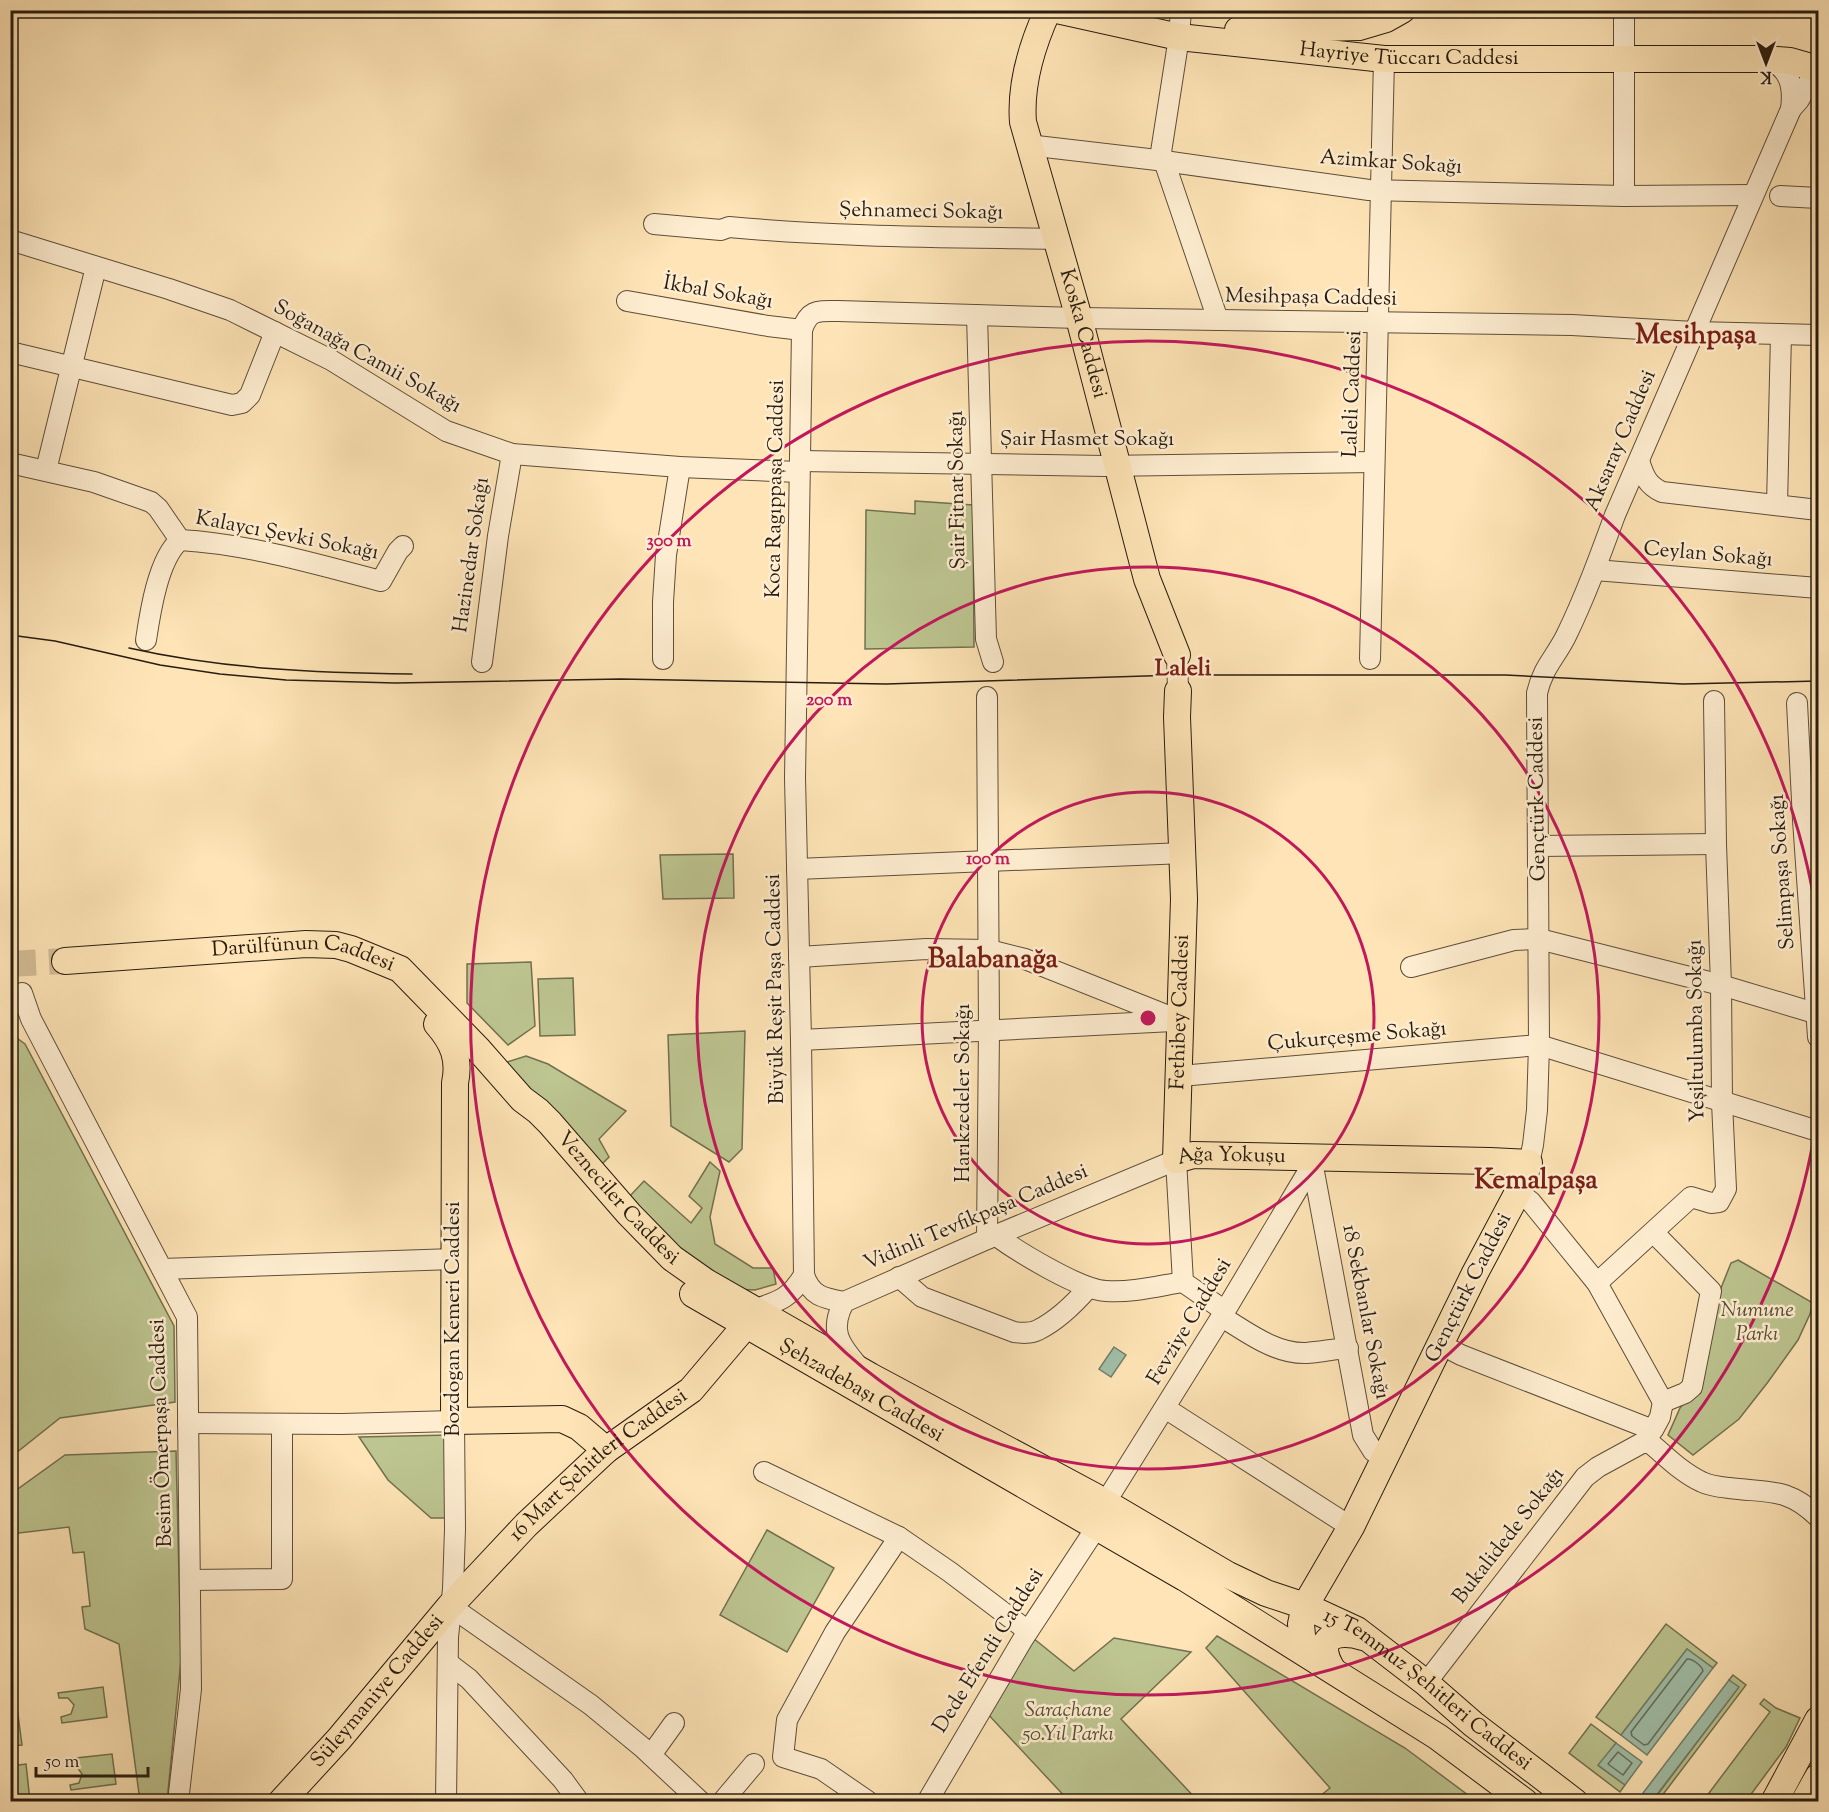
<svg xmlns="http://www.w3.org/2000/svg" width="1829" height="1812" font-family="'Sorts Mill Goudy',serif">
  <rect width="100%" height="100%" fill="#fee4b6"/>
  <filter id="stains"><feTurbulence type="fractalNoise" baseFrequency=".00333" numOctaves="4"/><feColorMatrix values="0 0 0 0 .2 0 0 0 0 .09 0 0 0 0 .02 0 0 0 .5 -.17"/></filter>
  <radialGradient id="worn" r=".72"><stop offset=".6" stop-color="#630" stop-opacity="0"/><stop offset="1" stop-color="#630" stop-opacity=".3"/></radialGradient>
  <g fill="#bdc590" stroke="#727050" stroke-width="1.5">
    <polygon points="915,501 973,505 974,647 865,649 866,510 915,514"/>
    <polygon points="733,854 734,898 663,899 660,855"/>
    <polygon points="531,962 535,1026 508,1045 467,1003 467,964"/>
    <polygon points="573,978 575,1035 540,1036 538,979"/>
    <polygon points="745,1031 742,1149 729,1162 671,1126 668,1035"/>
    <polygon points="10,1033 25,1044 174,1326 175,1402 60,1418 11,1457"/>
    <polygon points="526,1056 548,1064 626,1111 599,1139 609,1157 601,1165 504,1063"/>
    <polygon points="710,1162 720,1171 710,1217 715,1244 753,1268 773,1268 776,1284 755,1290 732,1289 680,1250 629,1197 644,1181 691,1223 702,1208 689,1196"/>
    <polygon points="1738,1260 1813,1303 1810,1314 1798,1340 1768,1382 1739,1419 1693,1455 1668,1435 1680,1408 1695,1391 1699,1368 1721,1288 1731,1263"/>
    <polygon points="450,1435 451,1518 431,1518 388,1480 359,1437"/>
    <polygon points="176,1451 181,1660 167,1801 140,1801 119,1644 85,1629 82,1607 90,1606 84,1552 73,1553 69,1527 11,1534 11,1494 65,1455"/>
    <polygon points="767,1530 834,1568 787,1652 720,1615"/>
    <polygon points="1666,1624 1717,1663 1713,1668 1687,1649 1621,1735 1596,1717"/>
    <polygon points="1028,1634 1074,1671 1114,1638 1191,1652 1121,1719 1198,1801 1069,1801 984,1710"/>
    <polygon points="1217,1636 1405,1748 1476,1801 1314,1801 1330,1788 1206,1648"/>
    <polygon points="1733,1675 1746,1685 1658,1801 1652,1802 1738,1688 1729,1680"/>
    <polygon points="13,1677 22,1745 11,1746 10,1678"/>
    <polygon points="103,1687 107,1717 62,1723 61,1717 71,1714 74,1705 68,1698 59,1698 58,1693"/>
    <polygon points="1764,1699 1776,1708 1800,1718 1786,1747 1746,1801 1703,1801 1770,1712 1760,1704"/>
    <polygon points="1591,1724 1616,1743 1599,1766 1625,1785 1620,1792 1569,1753"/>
    <polygon points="112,1754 116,1784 71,1790 70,1785 79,1783 82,1774 77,1767 68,1766 67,1759"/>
    <polygon points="26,1764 30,1801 11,1801 11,1766"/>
  </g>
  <g fill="#a1bfa8" stroke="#717e6b" stroke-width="1.5">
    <polygon points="1114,1347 1126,1355 1111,1377 1099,1369"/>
    <polygon points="1687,1649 1713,1668 1647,1755 1621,1735"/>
    <polygon points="1729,1680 1739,1687 1652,1801 1647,1801 1640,1797"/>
    <polygon points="1616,1743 1642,1762 1625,1785 1598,1765"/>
  </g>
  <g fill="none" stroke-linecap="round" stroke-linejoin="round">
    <g stroke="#646e5c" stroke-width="1.5">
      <path d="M1687,1659C1692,1658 1702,1666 1703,1671L1648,1744L1644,1745L1632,1736L1631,1732Z"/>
      <polygon points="1618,1752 1632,1763 1623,1775 1608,1764"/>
    </g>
    <polyline stroke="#d3bc95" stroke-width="26" stroke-dasharray="26 13" stroke-linecap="butt" points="10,964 65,961"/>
    <defs>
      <g id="minor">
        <polyline points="1181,10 1179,37 1161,152 1218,320"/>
        <polyline points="1624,10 1624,196"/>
        <polyline points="1791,109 1799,100 1816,69"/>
        <polyline points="1028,145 1157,160 1369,190 1624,196 1753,195"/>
        <polyline points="1780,196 1818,198"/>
        <path d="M654,224L721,230L729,227C838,237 947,237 1056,239"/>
        <polyline points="10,240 169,289 230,310 331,360 446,431 512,454 680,467 799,472"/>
        <polyline points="627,301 768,326 802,330"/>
        <polyline points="977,315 986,639 993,662"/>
        <polyline points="10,352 232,405 242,403 250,395 275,332"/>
        <polyline points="800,461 1105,466 1374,462"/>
        <path d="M1639,461C1644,476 1647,485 1662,492L1818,510"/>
        <polyline points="10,463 94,482 151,502 158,508 180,540"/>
        <polyline points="46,470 96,267"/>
        <polyline points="1777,505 1781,334"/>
        <path d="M180,540C249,544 315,564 381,581L398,551L403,546"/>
        <polyline points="1595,570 1818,588"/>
        <path d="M146,640C150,613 158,559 180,540"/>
        <polyline points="1177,655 1178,691"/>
        <polyline points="663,659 663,602 666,555 680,467"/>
        <polyline points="1370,659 1384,59"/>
        <polyline points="482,662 498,536 512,454"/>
        <polyline points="987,697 989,1029 987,1239"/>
        <polyline points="1797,703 1803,820 1818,1037"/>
        <polyline points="1539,846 1716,844"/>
        <polyline points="797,869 1184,853"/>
        <polyline points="799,957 926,949 989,950 1025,959 1181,1021"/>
        <polyline points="1411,967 1514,940 1539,939 1721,985 1818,1014"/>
        <polyline points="22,993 31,1019 187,1317 191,1689 178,1802"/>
        <polyline points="801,1040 1173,1021"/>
        <polyline points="1180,1076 1539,1045 1818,1131"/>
        <polyline points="1312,1161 1363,1435 1373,1451 1385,1460"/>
        <path d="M1529,1163L1533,1145L1537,1110L1539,1045L1537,693C1543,667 1555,658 1566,636C1585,597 1600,556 1615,515L1791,109C1794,87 1790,67 1767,60"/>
        <polyline points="1518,1192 1531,1202 1597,1283 1663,1402"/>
        <polyline points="1654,1233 1711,1291 1692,1387 1685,1393 1663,1402"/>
        <path d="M995,1235C1017,1251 1080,1290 1106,1291C1131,1293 1158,1286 1183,1282"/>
        <polyline points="162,1269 454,1259"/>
        <path d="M899,1277L922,1297L1014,1332C1022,1333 1030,1334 1038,1330C1056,1321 1075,1303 1088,1288"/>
        <polyline points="1597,1283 1691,1197 1711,1203 1719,1202 1726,1189 1722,1102 1721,985 1716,844 1714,701"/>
        <path d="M844,1302C829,1330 839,1344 858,1366"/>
        <path d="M756,1309C780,1301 790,1298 804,1275"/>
        <path d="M1225,1311L1183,1282L1176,1160L987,1239L844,1302C823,1298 811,1296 804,1275L801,1040L795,778L802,330C809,309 818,311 838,311L1079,318L1572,325L1694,332L1818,335"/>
        <path d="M1222,1317C1247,1332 1275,1354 1306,1353C1320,1352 1334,1349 1348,1348"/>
        <polyline points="1440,1344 1461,1355 1653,1430 1660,1417 1663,1402"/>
        <polyline points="1165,1408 1351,1527"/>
        <polyline points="188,1423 342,1424 454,1421 455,1529 453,1589 448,1637 446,1802"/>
        <polyline points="764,1472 899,1537 950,1572 1028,1631"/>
        <polyline points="1105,1503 1225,1311 1312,1165"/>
        <polyline points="190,1580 282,1579 282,1424"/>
        <polyline points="450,1606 591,1705 642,1747 701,1802"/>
        <polyline points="448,1663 469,1679 563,1780 579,1802"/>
        <path d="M1426,1683L1585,1477L1598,1467L1642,1443H1650C1666,1456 1682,1473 1702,1482C1710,1486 1720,1487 1729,1488C1768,1493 1788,1487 1818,1517"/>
        <polyline points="651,1755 674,1723"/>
        <polyline points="722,1802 754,1764"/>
        <polyline points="869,1802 821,1769 783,1757 787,1720 835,1632 899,1537"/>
        <polyline points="927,1802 1023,1639 1096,1528"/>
      </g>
      <g id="major">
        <path id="s1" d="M1048,10C1032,45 1020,84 1023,122L1079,318L1147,579L1177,655"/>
        <path id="s2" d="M1057,10L1179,37L1384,59H1765L1790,61L1818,69"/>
        <polyline points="1238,30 1359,27 1386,19 1402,10"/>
        <path id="s3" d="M65,961L306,944L336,945L351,949L400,969L478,1049L522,1099L538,1111L550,1123L629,1214L672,1258L706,1282L870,1376L1094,1496L1228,1575L1266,1593L1305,1606L1357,1630L1426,1683L1473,1724L1575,1802"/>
        <path d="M437,1024C453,1042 460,1059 455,1083L454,1421L562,1419L579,1427L606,1450"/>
        <path id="s4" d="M1176,1160L1193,1155L1490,1161L1529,1163L1518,1192L1475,1273L1351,1527L1305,1606L1301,1624L1302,1636L1309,1655"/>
        <path id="s5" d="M1176,1160L1184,899L1177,717L1178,691"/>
        <path id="s6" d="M693,1294L1185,1578L1438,1737L1525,1802"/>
        <path d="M1332,1669C1313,1637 1336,1629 1363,1637"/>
        <path id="s7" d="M281,1802L339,1739L450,1606L526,1525L606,1450L691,1390L746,1325"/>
        <polyline points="1774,1802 1818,1720"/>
        <polyline points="1804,1802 1818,1777"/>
      </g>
    </defs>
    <use href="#minor" stroke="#5e4e3a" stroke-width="22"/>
    <use href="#major" stroke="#281c10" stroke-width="28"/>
    <use href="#minor" stroke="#feedd0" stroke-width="20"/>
    <use href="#major" stroke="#fee4b6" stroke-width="26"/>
    <g stroke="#281c10" stroke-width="1.5">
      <polyline points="10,635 55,641 160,665 220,674 286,680 395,683 621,679 886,684 1178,675 1505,675 1683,684 1818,681"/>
      <path d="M129,648C222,669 317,673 412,674"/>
    </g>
  </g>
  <g fill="none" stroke="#c2185b" stroke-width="3">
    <circle cx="1148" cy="1018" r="226"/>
    <circle cx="1148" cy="1018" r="451"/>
    <path d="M1818 1112A677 677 0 1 1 1818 924"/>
  </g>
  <g text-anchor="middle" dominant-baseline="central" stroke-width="5" stroke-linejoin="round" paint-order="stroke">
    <g font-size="21" fill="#281c10" stroke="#feedd0">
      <text stroke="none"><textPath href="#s2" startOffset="356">Hayriye Tüccarı Caddesi</textPath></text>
      <text transform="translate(1391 163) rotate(4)">Azimkar Sokağı</text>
      <text transform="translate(921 212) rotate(1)">Şehnameci Sokağı</text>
      <text transform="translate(718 293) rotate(10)">İkbal Sokağı</text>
      <text transform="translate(1311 298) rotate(1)">Mesihpaşa Caddesi</text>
      <text stroke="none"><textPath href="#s1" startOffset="336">Koska Caddesi</textPath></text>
      <text transform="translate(367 357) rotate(29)">Soğanağa Camii Sokağı</text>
      <text transform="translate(1353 394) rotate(-88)">Laleli Caddesi</text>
      <text x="1087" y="440">Şair Hasmet Sokağı</text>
      <text transform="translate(1621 441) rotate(-67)">Aksaray Caddesi</text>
      <text transform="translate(776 489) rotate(-89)">Koca Ragıppaşa Caddesi</text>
      <text transform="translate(958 490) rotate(-91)">Şair Fitnat Sokağı</text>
      <text transform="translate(287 536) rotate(11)">Kalaycı Şevki Sokağı</text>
      <text transform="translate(472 555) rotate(-82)">Hazinedar Sokağı</text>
      <text transform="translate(1708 555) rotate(5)">Ceylan Sokağı</text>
      <text transform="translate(1538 799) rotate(-91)">Gençtürk Caddesi</text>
      <text transform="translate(1783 872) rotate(-94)">Selimpaşa Sokağı</text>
      <text stroke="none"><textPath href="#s3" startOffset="240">Darülfünun Caddesi</textPath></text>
      <text transform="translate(776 989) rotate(-91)">Büyük Reşit Paşa Caddesi</text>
      <text stroke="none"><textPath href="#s5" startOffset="148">Fethibey Caddesi</textPath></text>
      <text transform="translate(1697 1031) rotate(-91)">Yeşiltulumba Sokağı</text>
      <text transform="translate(1357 1037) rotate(-5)">Çukurçeşme Sokağı</text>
      <text transform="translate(964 1093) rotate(-90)">Harıkzedeler Sokağı</text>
      <text stroke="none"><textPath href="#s4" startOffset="56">Ağa Yokuşu</textPath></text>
      <text stroke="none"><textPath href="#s3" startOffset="657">Vezneciler Caddesi</textPath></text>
      <text transform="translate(976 1218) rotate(-23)">Vidinli Tevfikpaşa Caddesi</text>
      <text transform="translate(1469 1288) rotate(-63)">Gençtürk Caddesi</text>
      <text transform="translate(1365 1312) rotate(79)">18 Sekbanlar Sokağı</text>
      <text transform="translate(454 1319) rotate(-90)">Bozdogan Kemeri Caddesi</text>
      <text transform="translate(1190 1322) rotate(-59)">Fevziye Caddesi</text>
      <text stroke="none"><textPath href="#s6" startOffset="194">Şehzadebaşı Caddesi</textPath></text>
      <text transform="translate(162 1433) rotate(-92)">Besim Ömerpaşa Caddesi</text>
      <text stroke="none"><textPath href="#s7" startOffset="464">16 Mart Şehitleri Caddesi</textPath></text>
      <text transform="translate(1509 1536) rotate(-52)">Bukalidede Sokağı</text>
      <text transform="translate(989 1651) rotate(-58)">Dede Efendi Caddesi</text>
      <text stroke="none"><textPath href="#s7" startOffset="147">Süleymaniye Caddesi</textPath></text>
      <text stroke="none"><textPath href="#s3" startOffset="1610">15 Temmuz Şehitleri Caddesi</textPath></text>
    </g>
    <g font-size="21" font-style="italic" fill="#554f36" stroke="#feedd0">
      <text x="1757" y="1311">Numune<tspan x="1757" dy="24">Parkı</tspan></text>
      <text x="1068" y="1711">Saraçhane<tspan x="1068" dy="24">50.Yıl Parkı</tspan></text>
    </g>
    <g font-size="24" font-weight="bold" fill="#7a1f14" stroke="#feedd0">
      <text x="1183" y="669">Laleli</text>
    </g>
    <g font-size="27" font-weight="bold" fill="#7a1f14" stroke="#feedd0">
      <text x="1696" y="336">Mesihpaşa</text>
      <text x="993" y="960">Balabanağa</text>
      <text x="1536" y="1181">Kemalpaşa</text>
    </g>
  </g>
  <circle cx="1148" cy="1018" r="9" fill="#c2185b" stroke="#feedd0" stroke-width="3"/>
  <g font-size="18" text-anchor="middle" font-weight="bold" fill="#c2185b" stroke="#feedd0" stroke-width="5" stroke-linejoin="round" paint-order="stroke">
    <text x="669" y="546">300 m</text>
    <text x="829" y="705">200 m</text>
    <text x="988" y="864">100 m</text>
  </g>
  <rect width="1829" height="1812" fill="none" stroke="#fee4b6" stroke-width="36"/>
  <rect x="12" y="12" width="1805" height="1788" fill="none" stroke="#281c10" stroke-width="3"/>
  <rect x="18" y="18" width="1793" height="1776" fill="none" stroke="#281c10" stroke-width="1.5"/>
  <g transform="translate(1766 63) rotate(180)" stroke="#feedd0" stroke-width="4.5" paint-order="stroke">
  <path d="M0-4.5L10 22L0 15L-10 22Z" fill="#281c10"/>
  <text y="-9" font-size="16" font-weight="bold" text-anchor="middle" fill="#281c10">K</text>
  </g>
  <path d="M36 1767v9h112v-9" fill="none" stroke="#281c10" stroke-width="3"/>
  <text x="45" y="1767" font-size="18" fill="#281c10" stroke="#feedd0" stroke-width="4.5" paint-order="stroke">50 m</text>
  <rect width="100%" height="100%" filter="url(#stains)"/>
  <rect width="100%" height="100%" fill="url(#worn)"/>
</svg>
